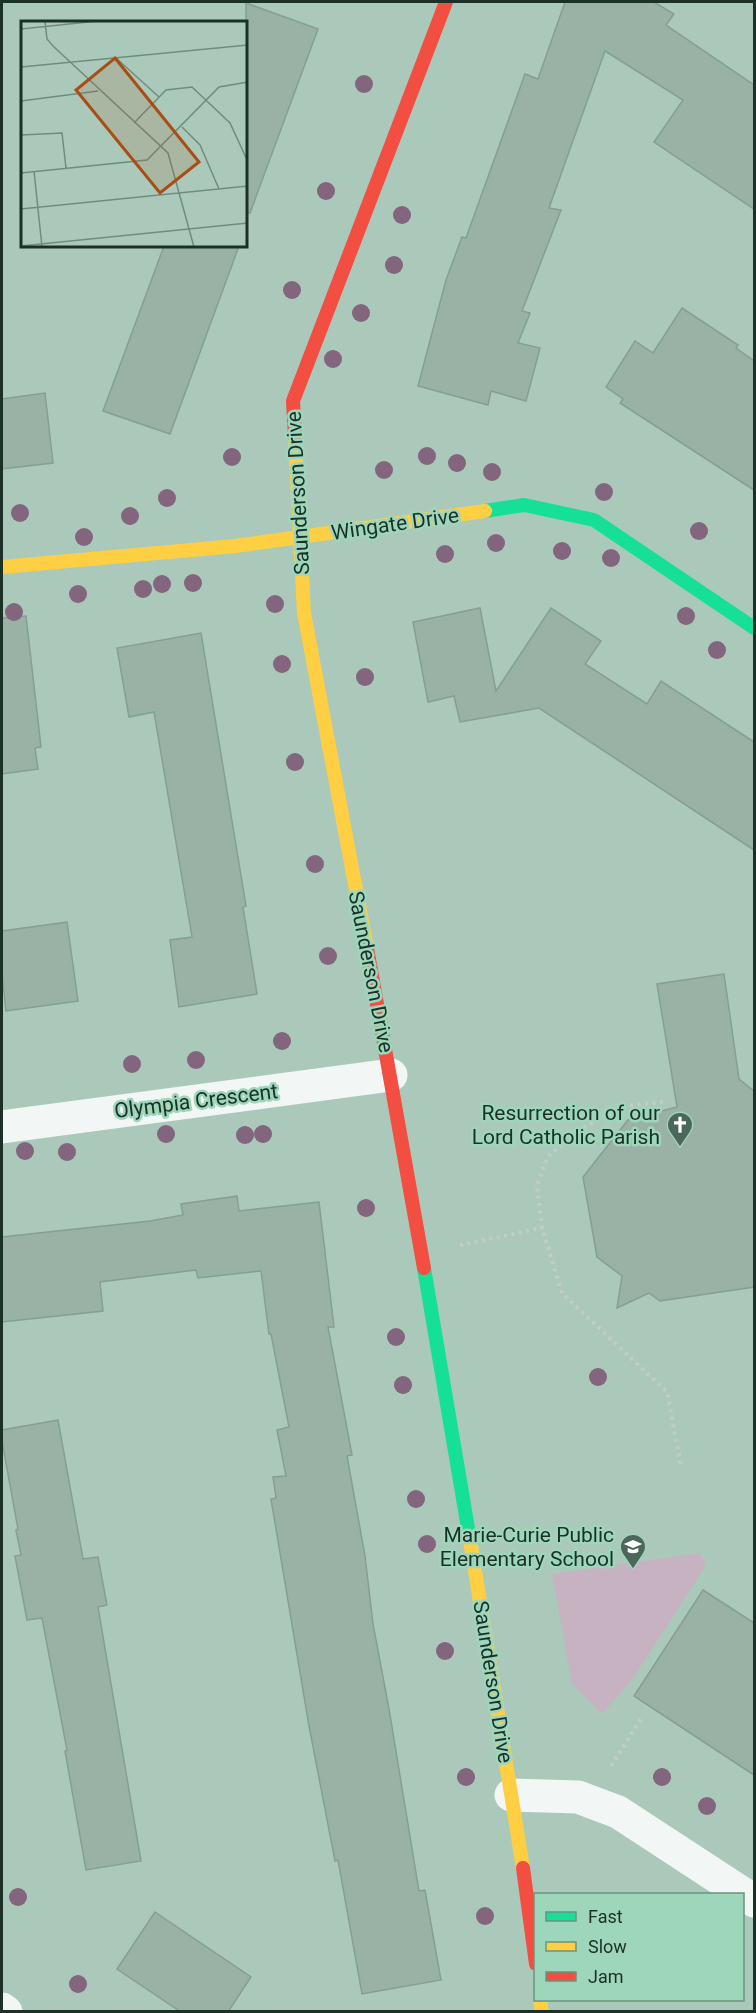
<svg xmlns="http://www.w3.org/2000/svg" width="756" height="2013" font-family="Roboto,sans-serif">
  <rect width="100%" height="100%" fill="#aac9ba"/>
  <polygon fill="#c6b2c0" points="700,1553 706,1565 632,1680 602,1714 572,1684 552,1574"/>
  <g fill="#9ab2a6" stroke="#869e93" stroke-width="1.5">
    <polygon points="565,2 654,2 674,14 666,25 754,85 754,209 654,142 683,100 605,51 549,208 561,210 522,311 530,313 518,343 540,348 526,401 491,391 488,405 418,386 446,280 462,237 466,238 525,74 538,79"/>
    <polygon points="246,3 318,29 250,213 246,212"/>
    <polygon points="164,246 239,246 170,434 103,411"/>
    <polygon points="682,308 738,345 736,348 754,361 754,490 620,403 623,399 606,387 635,341 653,353"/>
    <polygon points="45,393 53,463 2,469 2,399"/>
    <polygon points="480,608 496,691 551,608 601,641 585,664 647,704 661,681 754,742 754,850 539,708 460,722 454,696 428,702 413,622"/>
    <polygon points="26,616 41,747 35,748 38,769 2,774 2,618"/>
    <polygon points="201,633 246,906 243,907 257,994 179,1007 170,940 192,937 154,712 129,717 117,648"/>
    <polygon points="67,922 78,1001 6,1011 2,974 2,931"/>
    <polygon points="724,974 739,1079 754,1091 754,1287 660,1301 649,1293 617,1308 622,1276 597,1257 583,1177 628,1120 677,1107 657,984"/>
    <polygon points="237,1196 239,1211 319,1202 334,1327 328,1327 352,1455 347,1456 365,1556 373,1624 389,1709 419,1891 425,1890 441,1980 362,1994 338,1860 335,1861 309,1726 271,1499 276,1498 273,1477 286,1476 277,1430 289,1427 271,1334 269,1334 261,1271 198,1278 196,1270 100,1282 103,1311 2,1322 2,1237 150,1221 183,1215 181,1204"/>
    <polygon points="58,1420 83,1559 98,1557 107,1605 98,1607 141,1861 86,1870 65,1751 67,1750 42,1618 27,1620 15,1556 21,1555 16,1530 18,1529 2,1441 2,1430"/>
    <polygon points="703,1590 754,1623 754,1775 634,1696"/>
    <polygon points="155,1912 251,1977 228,2012 181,2012 117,1969"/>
  </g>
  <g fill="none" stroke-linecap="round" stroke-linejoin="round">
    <g stroke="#c4ccc8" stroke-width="4" stroke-dasharray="3 4.5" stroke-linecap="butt">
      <polyline points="663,1102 622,1106 583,1128 548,1156 537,1185 542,1228 562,1293 667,1392 681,1466"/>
      <polyline points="460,1245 542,1228"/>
      <polyline points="611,1766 642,1717"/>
    </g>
    <g stroke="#f2f7f5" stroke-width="33">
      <polyline points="2,1127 391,1075"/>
      <polyline points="511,1795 578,1797 618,1812 754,1901"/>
      <polyline points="2,2009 6,2012"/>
    </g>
    <g stroke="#16e098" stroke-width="14">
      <polyline points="485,511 524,505 594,520 754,628"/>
      <polyline points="424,1268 470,1540"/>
    </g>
    <g stroke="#ffcf43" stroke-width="14">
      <polyline points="295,437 304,613 367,948"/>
      <polyline points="2,567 235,546 485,511"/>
      <polyline points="470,1540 523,1868"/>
      <polyline points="540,2000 542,2012"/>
    </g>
    <g stroke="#f24e42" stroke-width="14">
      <polyline points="295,437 293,401 446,2"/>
      <polyline points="367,948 424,1268"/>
      <polyline points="523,1868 536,1964"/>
    </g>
  </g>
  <g fill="#83657d">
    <circle cx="364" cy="84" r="9"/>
    <circle cx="326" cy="191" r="9"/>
    <circle cx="402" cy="215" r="9"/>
    <circle cx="394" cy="265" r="9"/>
    <circle cx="292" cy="290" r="9"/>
    <circle cx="361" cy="313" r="9"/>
    <circle cx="333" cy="359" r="9"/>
    <circle cx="427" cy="456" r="9"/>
    <circle cx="232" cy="457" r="9"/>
    <circle cx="457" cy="463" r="9"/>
    <circle cx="384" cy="470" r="9"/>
    <circle cx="492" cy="472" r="9"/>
    <circle cx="604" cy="492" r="9"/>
    <circle cx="167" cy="498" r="9"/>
    <circle cx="20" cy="513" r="9"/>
    <circle cx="130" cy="516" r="9"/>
    <circle cx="699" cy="531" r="9"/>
    <circle cx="84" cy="537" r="9"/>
    <circle cx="496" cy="543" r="9"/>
    <circle cx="562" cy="551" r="9"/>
    <circle cx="445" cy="554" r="9"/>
    <circle cx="611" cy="558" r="9"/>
    <circle cx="193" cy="583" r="9"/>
    <circle cx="162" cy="584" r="9"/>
    <circle cx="143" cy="589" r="9"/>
    <circle cx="78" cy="594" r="9"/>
    <circle cx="275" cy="604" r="9"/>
    <circle cx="14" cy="612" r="9"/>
    <circle cx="686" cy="616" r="9"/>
    <circle cx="717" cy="650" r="9"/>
    <circle cx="282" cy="664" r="9"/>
    <circle cx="365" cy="677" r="9"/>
    <circle cx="295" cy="762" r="9"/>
    <circle cx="315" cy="864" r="9"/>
    <circle cx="328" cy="956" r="9"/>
    <circle cx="282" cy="1041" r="9"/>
    <circle cx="196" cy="1060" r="9"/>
    <circle cx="132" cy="1064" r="9"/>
    <circle cx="166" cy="1134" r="9"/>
    <circle cx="263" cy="1134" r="9"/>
    <circle cx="245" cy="1135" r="9"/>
    <circle cx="25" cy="1151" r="9"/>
    <circle cx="67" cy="1152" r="9"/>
    <circle cx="366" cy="1208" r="9"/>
    <circle cx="396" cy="1337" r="9"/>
    <circle cx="598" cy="1377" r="9"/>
    <circle cx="403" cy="1385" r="9"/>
    <circle cx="416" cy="1499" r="9"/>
    <circle cx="427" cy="1544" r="9"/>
    <circle cx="445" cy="1651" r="9"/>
    <circle cx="466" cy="1777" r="9"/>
    <circle cx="662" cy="1777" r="9"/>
    <circle cx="707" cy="1806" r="9"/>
    <circle cx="18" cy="1897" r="9"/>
    <circle cx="485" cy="1916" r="9"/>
    <circle cx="78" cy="1984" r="9"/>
  </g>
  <defs>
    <symbol id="church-pin" viewBox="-11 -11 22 30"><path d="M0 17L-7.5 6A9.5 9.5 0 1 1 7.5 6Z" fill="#4d665a" stroke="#9dd6ba"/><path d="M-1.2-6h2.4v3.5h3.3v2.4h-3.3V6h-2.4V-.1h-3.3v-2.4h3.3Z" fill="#fff"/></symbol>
    <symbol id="school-pin" viewBox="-11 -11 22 30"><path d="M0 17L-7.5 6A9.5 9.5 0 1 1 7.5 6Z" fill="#4d665a" stroke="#9dd6ba"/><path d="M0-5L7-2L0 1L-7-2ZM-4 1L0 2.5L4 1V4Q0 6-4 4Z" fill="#fff"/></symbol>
  </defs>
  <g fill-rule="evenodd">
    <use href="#church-pin" x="665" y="1110" width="30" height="40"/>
    <use href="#school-pin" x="618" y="1532" width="30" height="40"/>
  </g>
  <g text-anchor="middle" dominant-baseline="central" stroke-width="5" stroke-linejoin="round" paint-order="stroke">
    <g font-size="21" fill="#1b3127" stroke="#9dd6ba">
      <text transform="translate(298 493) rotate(-93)">Saunderson Drive</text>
      <text transform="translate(395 524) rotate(-8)">Wingate Drive</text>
      <text transform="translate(371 972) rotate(79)">Saunderson Drive</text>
      <text transform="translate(196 1101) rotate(-7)">Olympia Crescent</text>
      <text transform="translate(493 1682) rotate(81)">Saunderson Drive</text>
    </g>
    <g font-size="21" fill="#1b3127" stroke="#9dd6ba" text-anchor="end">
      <text x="660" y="1113">Resurrection of our<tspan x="660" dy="24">Lord Catholic Parish</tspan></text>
      <text x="614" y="1535">Marie-Curie Public<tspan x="614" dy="24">Elementary School</tspan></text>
    </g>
  </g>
  <g transform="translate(21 21)">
    <rect width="226" height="226" fill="#aac9ba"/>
    <path fill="none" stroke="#718c7f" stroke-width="1.5" d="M24,0L26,18L32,25L147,132L173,226M0,8L77,0M95,37L138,76M0,46L227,24M0,80L77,70M113,102L145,69L171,66L209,102L227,141M161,106L179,124L198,168M0,114L41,112L45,147M13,150L21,226M0,152L126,139L198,66L227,61M0,188L227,165M0,225L227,202"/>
    <path fill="#aa4d14" fill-opacity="0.15" stroke="#aa4d14" stroke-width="3" d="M94,37L178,141L139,172L55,69Z"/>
    <rect width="226" height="226" fill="none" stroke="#1b3127" stroke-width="3"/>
  </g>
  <rect width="756" height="2013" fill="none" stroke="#1b3127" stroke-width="6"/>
  <rect x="534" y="1893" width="210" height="108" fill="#9dd6ba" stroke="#69947f" stroke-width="1.5"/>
  <rect x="546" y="1912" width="30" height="9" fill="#16e098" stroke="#69947f" stroke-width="1.5"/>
  <text x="588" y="1923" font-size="18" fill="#1b3127">Fast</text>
  <rect x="546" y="1942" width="30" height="9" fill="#ffcf43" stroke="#69947f" stroke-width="1.5"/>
  <text x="588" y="1953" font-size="18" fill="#1b3127">Slow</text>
  <rect x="546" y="1972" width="30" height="9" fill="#f24e42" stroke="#69947f" stroke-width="1.5"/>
  <text x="588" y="1983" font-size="18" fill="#1b3127">Jam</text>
</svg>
